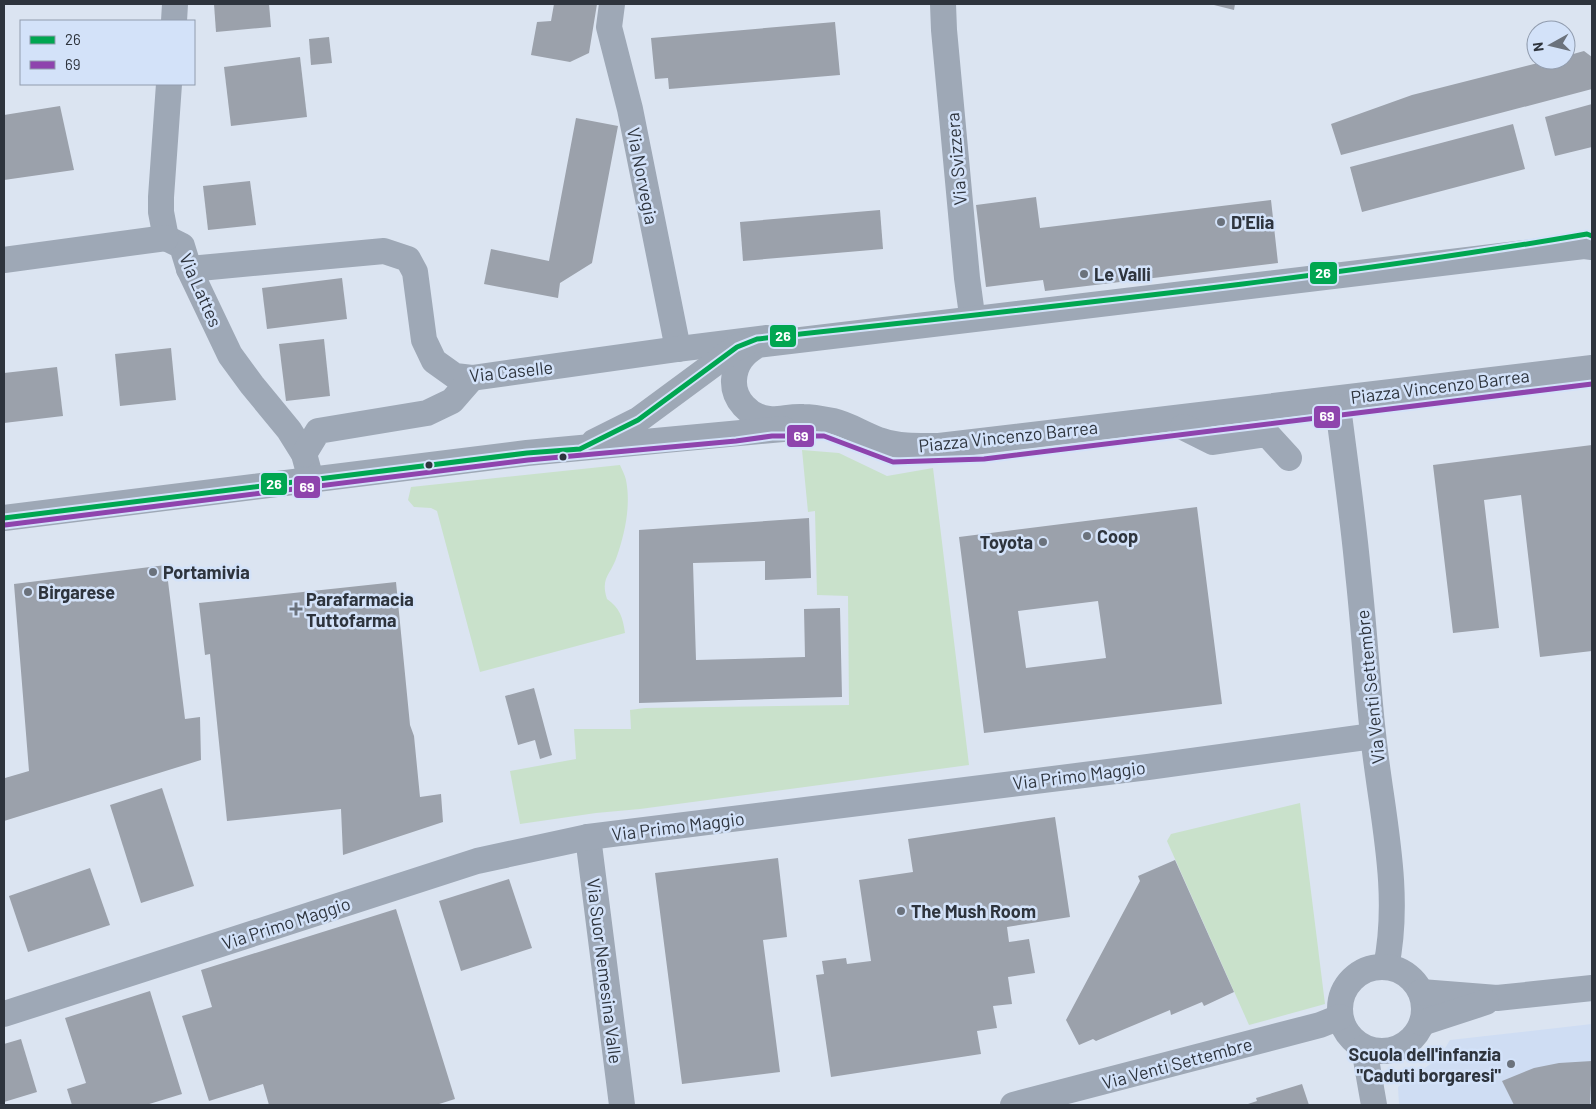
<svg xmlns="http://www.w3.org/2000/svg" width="1596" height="1109" font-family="Barlow,sans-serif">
  <rect width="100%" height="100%" fill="#dbe4f1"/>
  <polygon fill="#cfddf3" points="1592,1024 1592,1105 1399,1105 1398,1087 1439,1058 1450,1040"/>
  <g fill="#c9e1cb">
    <polygon points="802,450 839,453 887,476 933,468 969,765 640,809 596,813 520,824 510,771 576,759 574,729 631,729 630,710 645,708 849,705 848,596 817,595 815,511 808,512"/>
    <path d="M620,465C622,470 625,475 626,480C631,505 625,533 617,556C611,575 600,577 607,599C620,608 623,618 625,633L480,672L437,511L431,508L414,507L408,500L411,487Z"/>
    <polygon points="1300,803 1325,1004 1249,1025 1167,841 1171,834"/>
  </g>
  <g fill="#9ba1ab" fill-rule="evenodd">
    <polygon points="214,4 269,4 271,27 216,32"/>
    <polygon points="554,4 597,4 589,53 570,62 531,55 537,22 551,21"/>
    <polygon points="1210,4 1235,4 1234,10"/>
    <polygon points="835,22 840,75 669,89 668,78 655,79 651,38"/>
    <polygon points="329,37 332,63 311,65 309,39"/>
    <polygon points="1584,51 1592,57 1592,89 1341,155 1331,124 1412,95 1550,60 1566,60 1566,56"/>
    <polygon points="300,57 307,117 231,126 224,67"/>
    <polygon points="1592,104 1592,147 1555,156 1545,117"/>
    <polygon points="60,106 74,170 4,180 4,115"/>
    <polygon points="576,118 618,126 592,263 560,283 558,298 484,284 491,249 549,261"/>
    <polygon points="1513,124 1525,169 1362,212 1350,167"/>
    <polygon points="250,181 256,225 208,230 203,186"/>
    <polygon points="1036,197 1040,228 1271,200 1278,263 1045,291 1043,280 986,287 976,205"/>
    <polygon points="880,210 883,249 743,261 740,222"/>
    <polygon points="342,278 347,319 267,329 262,288"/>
    <polygon points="324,339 330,396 286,401 279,344"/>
    <polygon points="171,348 176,400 120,406 115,354"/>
    <polygon points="57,367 63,416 4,423 4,373"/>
    <polygon points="1592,445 1592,651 1540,657 1521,495 1484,500 1499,628 1453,633 1433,465"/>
    <path d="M1197,507L1222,704L984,733L959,537ZM1098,601L1106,658L1026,668L1018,611Z"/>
    <polygon points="809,518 811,578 765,580 765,561 693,563 696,660 805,657 804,609 840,608 842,697 639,703 639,530"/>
    <polygon points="166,565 185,719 200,717 201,760 4,821 4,773 5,773 5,778 29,771 14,584"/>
    <polygon points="396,582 410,725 414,736 420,797 441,794 443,822 343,855 341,809 227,821 210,654 205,655 199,603"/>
    <polygon points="534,688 552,755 540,759 535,740 518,745 505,696"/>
    <polygon points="162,788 194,886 141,903 110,805"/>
    <polygon points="1055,817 1070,917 1007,927 1009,942 1029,939 1035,973 1008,977 1012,1004 993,1006 997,1028 977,1031 981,1054 831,1077 816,975 824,974 822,961 846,958 847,964 871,961 859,880 913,872 908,839"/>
    <polygon points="778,858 787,937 763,940 780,1072 682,1084 655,873"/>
    <polygon points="1175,860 1234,992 1204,1006 1202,1002 1171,1015 1170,1010 1096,1041 1093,1039 1079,1045 1066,1020 1140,881 1138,876"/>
    <polygon points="90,868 110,925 28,952 9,896"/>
    <polygon points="509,879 532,948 461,971 439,901"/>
    <polygon points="396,909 455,1099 436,1105 269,1105 263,1084 209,1101 182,1016 212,1007 201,970"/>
    <polygon points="150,991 182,1094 146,1105 72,1105 67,1089 86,1083 65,1018"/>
    <polygon points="21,1039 37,1092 4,1102 4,1044"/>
    <polygon points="1592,1061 1590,1105 1514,1105 1502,1081 1534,1068 1559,1063"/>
    <polygon points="1302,1084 1309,1105 1245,1105 1257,1101 1256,1098"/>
  </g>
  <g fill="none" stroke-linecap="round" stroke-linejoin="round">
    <g stroke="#9ea8b6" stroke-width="26">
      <polyline points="612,4 609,27 630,109 678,349"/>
      <polyline points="943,4 944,30 967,278 972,315"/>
      <polyline points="174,21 175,4"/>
      <polyline points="166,238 182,246 189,269 230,355 252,385 289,430 304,454 311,480"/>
      <polyline points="166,238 161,212 161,197 169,84"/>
      <path d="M1592,247L1584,246L758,345C744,353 735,363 734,380C733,399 749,417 769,419C780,420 791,416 803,417C813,417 823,419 833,421C850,425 866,436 882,441C900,447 920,446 939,446L1592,368"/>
      <polyline points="4,260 166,238"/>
      <polyline points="189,269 384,251 408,259 415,272 424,340 434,361 455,376 472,378 678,349 767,338"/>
      <path d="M1338,407C1345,462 1353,517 1358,572C1364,626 1367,680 1373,734C1381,812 1402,890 1386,967"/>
      <polyline points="1183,427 1213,442 1267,434 1289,458"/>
      <polyline points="594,442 638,420 718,361 737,347 745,344"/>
      <polyline points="304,454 318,431 427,413 452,401 472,378"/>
      <polyline points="4,518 527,453 783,429"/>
      <polyline points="588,837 622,1105"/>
      <circle cx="1382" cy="1009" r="42"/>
      <polyline points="1421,992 1497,998 1592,988"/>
      <polyline points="4,1014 477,861 588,837 1148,767 1373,736"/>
      <polyline points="1422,1023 1486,1002"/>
      <polyline points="1364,1048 1374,1105"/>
      <polyline points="1013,1105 1320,1025 1340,1017"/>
    </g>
    <defs>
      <path id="bus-1" d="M4,518L527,453L580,449L638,420L737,347L757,339C1034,308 1312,281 1587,234L1592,236"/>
      <polyline id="bus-2" points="5,525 528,460 736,441 772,436 824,436 893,462 984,459 1592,384"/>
    </defs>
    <use href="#bus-1" stroke="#d3e2f9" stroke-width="9"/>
    <use href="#bus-2" stroke="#d3e2f9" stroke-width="9"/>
    <use href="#bus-1" stroke="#00a651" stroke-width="5"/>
    <use href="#bus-2" stroke="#8e44ad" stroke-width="5"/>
  </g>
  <g fill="#6b727c" stroke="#d3e2f9" stroke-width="2">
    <circle cx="1221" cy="222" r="5"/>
    <circle cx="1084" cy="274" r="5"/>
    <circle cx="1087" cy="536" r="5"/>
    <circle cx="1043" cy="542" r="5"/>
    <circle cx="153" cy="572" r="5"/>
    <circle cx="28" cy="592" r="5"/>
    <path d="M293.5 601.5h5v5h5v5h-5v5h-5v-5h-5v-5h5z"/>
    <circle cx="901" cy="911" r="5"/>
    <circle cx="1511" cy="1064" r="5"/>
  </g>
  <g fill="#2e343d" stroke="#d3e2f9" stroke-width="2">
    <circle cx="563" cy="457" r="4.5"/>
    <circle cx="429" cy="465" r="4.5"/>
  </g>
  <g text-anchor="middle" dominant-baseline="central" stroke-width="5" stroke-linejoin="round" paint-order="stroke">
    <g font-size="18" fill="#2e343d" stroke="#d3e2f9">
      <text transform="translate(956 159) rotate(-95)">Via Svizzera</text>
      <text transform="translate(643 176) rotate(79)">Via Norvegia</text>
      <text transform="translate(201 290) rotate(66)">Via Lattes</text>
      <text transform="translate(511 371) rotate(-6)">Via Caselle</text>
      <text transform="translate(1440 386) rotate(-7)">Piazza Vincenzo Barrea</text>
      <text transform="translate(1008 436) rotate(-6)">Piazza Vincenzo Barrea</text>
      <text transform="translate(1370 687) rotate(-96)">Via Venti Settembre</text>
      <text transform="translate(1079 775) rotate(-7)">Via Primo Maggio</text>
      <text transform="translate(678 826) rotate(-7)">Via Primo Maggio</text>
      <text transform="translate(286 923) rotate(-18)">Via Primo Maggio</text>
      <text transform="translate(605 971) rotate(83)">Via Suor Nemesina Valle</text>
      <text transform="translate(1177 1063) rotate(-15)">Via Venti Settembre</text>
    </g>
    <g font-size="18" font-weight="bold" fill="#2e343d" stroke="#d3e2f9" text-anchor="start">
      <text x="1231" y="222">D'Elia</text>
      <text x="1094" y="274">Le Valli</text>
      <text x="1097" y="536">Coop</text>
      <text x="1033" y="542" text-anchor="end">Toyota</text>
      <text x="163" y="572">Portamivia</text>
      <text x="38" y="592">Birgarese</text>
      <text x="306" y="599">Parafarmacia<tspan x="306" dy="21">Tuttofarma</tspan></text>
      <text x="911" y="911">The Mush Room</text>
      <text x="1501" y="1054" text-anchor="end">Scuola dell'infanzia<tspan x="1501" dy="21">"Caduti borgaresi"</tspan></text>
    </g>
  </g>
  <g stroke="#d3e2f9" stroke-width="2">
    <rect x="1309" y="261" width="29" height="24" rx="5" fill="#00a651"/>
    <rect x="769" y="324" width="28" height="24" rx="5" fill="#00a651"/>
    <rect x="1313" y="405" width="28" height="24" rx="5" fill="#8e44ad"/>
    <rect x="786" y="424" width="29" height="24" rx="5" fill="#8e44ad"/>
    <rect x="260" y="472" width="28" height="24" rx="5" fill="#00a651"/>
    <rect x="293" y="475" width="28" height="24" rx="5" fill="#8e44ad"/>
  </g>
  <g font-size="14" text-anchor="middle" font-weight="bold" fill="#fff">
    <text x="1323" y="278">26</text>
    <text x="783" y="341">26</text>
    <text x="1327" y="421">69</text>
    <text x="801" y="441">69</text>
    <text x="274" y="489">26</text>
    <text x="307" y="492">69</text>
  </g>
  <rect width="1596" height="1109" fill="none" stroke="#2e343d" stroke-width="10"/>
  <rect x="20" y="20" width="175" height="65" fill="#d3e2f9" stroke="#919cae"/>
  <rect x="30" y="36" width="25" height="8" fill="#00a651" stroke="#919cae"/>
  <text x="65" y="45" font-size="15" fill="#2e343d">26</text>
  <rect x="30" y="61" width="25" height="8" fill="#8e44ad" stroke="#919cae"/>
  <text x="65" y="70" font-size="15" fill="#2e343d">69</text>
  <g transform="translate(1551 45) rotate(262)"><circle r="24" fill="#d3e2f9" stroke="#919cae"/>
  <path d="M0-4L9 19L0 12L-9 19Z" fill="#6b727c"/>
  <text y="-8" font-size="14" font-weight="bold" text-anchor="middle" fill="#2e343d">N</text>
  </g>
</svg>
